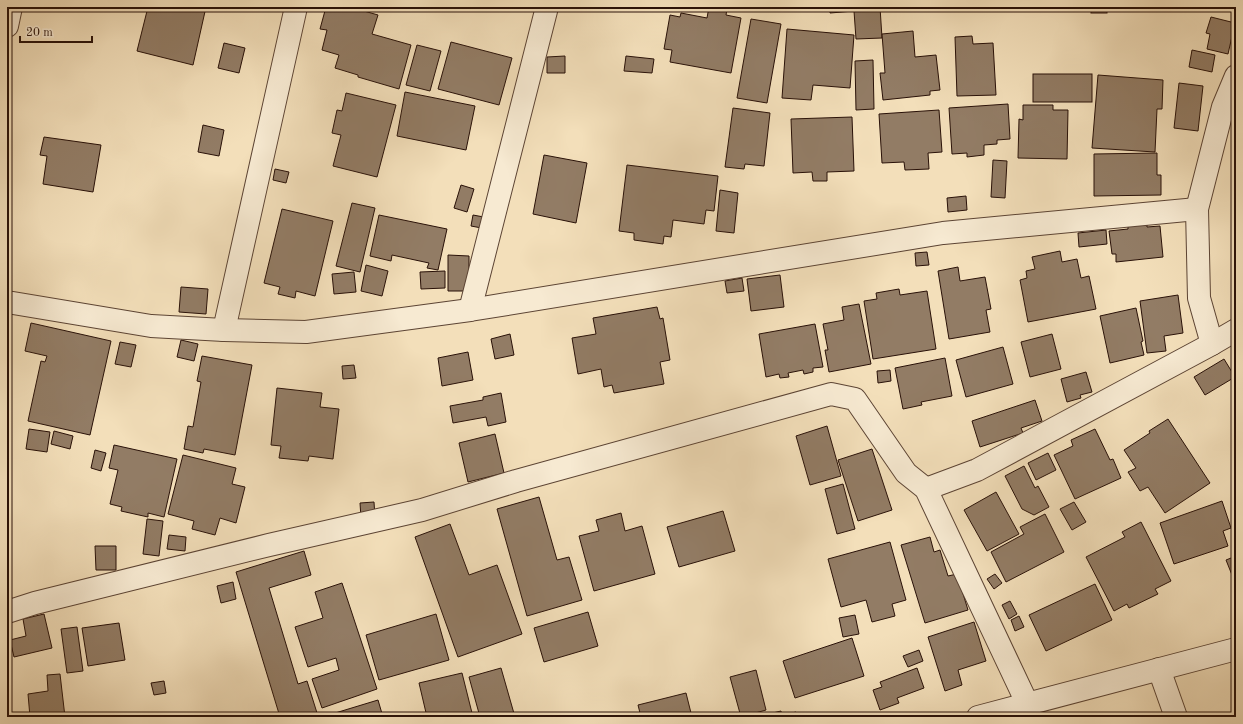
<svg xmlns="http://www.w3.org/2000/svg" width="1243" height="724" font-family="'Old Standard TT',serif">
  <rect width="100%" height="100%" fill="#f3dfba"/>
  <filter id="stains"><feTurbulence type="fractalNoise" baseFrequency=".005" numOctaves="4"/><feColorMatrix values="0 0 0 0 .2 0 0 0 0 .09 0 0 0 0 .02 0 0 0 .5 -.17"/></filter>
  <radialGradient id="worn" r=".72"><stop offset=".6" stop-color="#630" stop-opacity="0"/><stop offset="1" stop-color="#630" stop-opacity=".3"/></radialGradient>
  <g fill="#927c65" stroke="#291108">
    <polygon points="148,7 206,7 193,65 137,51"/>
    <polygon points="326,7 350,7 378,15 372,34 411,45 399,89 358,77 358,75 335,68 339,55 322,50 327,30 320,29"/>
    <polygon points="709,7 727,9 726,15 741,18 731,73 670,62 672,50 664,49 670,15 680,17 681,13 707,18"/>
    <polygon points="830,7 880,7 882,38 856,39 854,11 830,13"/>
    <rect x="1091" y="7" width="16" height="6"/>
    <polygon points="1211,17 1235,23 1228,54 1207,49 1210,34 1206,33"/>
    <polygon points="751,19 781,24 767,103 737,98"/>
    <polygon points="787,29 854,35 850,88 813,85 811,100 782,98"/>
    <polygon points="913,31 915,57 936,55 940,90 930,91 930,95 883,100 880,73 885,73 882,34"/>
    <polygon points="972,36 973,44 993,43 996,95 957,96 955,37"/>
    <polygon points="451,42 512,58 499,105 438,89"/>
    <polygon points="224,43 245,48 239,73 218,68"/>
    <polygon points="417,45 441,51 430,91 406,85"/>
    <polygon points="1192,50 1215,55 1212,72 1189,67"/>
    <polygon points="565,56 565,73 547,73 547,57"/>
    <polygon points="626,56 654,59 652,73 624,71"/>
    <polygon points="873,60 874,109 856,110 855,61"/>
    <rect x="1033" y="74" width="59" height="28"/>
    <polygon points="1098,75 1163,80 1162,109 1157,109 1155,152 1092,148"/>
    <polygon points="1179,83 1203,86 1198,131 1174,128"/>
    <polygon points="405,92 475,106 466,150 397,136"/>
    <polygon points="346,93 396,105 377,177 333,166 341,135 332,133 337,110 342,111"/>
    <polygon points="1008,104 1010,139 997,140 997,144 984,145 984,155 967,157 967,153 952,154 949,108"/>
    <polygon points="1023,105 1053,105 1053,110 1068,110 1067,159 1018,158 1019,119 1023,120"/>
    <polygon points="733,108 770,113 764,166 745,164 744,169 725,167"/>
    <polygon points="939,110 942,152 928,153 929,169 905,170 904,162 882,163 879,114"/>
    <polygon points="852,117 854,171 827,172 827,181 813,181 812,172 793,173 791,119"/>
    <polygon points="203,125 224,130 219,156 198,152"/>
    <polygon points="44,137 101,145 93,192 43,184 47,156 40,155"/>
    <polygon points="1157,153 1157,175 1161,175 1161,195 1094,196 1094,154"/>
    <polygon points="544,155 587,163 576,223 533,214"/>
    <polygon points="993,160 1007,161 1005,198 991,197"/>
    <polygon points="627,165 718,176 714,211 706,210 704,224 673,220 671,237 664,236 663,244 634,240 634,233 619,231"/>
    <polygon points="275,169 289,172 286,183 273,180"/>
    <polygon points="461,185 474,189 467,212 454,208"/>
    <polygon points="720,190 738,193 734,233 716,231"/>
    <polygon points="966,196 967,210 948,212 947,198"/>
    <polygon points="352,203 375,208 360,272 336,266"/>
    <polygon points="282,209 333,221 315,296 296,291 295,298 278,294 280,287 264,283"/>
    <polygon points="379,215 447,229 438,270 427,268 429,263 392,255 391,261 370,256"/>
    <polygon points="473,215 489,218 487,229 471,226"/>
    <polygon points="1147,224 1147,227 1160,226 1163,257 1116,262 1116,254 1112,254 1109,231 1128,229 1128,226"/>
    <polygon points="1106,230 1107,244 1079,247 1078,233"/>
    <polygon points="1060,251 1062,262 1077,259 1081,278 1089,276 1096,309 1028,322 1020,280 1027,278 1026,271 1035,269 1032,257"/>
    <polygon points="927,252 929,265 916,266 915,253"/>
    <polygon points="448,255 469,256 469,270 473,291 448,291"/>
    <polygon points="366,265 388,271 382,296 361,291"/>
    <polygon points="958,267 960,281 985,277 991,309 986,310 990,332 949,339 938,271"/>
    <polygon points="445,271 445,288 421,289 420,272"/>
    <polygon points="354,272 356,292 334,294 332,274"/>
    <polygon points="780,275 784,307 751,311 747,279"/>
    <polygon points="742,278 744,291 727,293 725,281"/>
    <polygon points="181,287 208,289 206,314 179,312"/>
    <polygon points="899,289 900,295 927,291 936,349 873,359 864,301 877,299 876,293"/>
    <polygon points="1178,295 1183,333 1164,336 1166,351 1147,353 1140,301"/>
    <polygon points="859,304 871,364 829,372 825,350 828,350 823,324 844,320 842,307"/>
    <polygon points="657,307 660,319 663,318 670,360 660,362 664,384 614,393 612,385 604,387 601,369 578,374 572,338 596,334 593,318"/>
    <polygon points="1136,308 1143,341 1141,342 1144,355 1110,363 1100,316"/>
    <polygon points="31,323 111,341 90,435 28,421 41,361 45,362 47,356 25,351"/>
    <polygon points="815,324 823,367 813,368 813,372 804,374 803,370 788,373 789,377 780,378 779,374 766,377 759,334"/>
    <polygon points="510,334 514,355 495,359 491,339"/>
    <polygon points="1052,334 1061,369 1030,377 1021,342"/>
    <polygon points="181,340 198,344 194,361 177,357"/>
    <polygon points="120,342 136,345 131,367 115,364"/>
    <polygon points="1003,347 1013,384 966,397 956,360"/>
    <polygon points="468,352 473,380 442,386 438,358"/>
    <polygon points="202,356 252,365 235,455 204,449 203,453 184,449 188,426 193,427 201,382 197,381"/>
    <polygon points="945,358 952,396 921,402 922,405 903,409 895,368"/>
    <polygon points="1224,359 1235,377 1205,395 1194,377"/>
    <polygon points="354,365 356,378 343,379 342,366"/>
    <polygon points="890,370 891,381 878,383 877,371"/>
    <polygon points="1086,372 1092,392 1080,395 1081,398 1067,402 1061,379"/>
    <polygon points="277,388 322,393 320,407 339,409 333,459 309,456 308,461 279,458 281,446 271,445"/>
    <polygon points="501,393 506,422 488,426 486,417 453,423 450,406 483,400 483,397"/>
    <polygon points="1035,400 1042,421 1021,428 1023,433 980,447 972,421"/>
    <polygon points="1168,419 1210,483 1165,513 1148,487 1140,491 1128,472 1136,468 1124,450 1150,433 1149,431"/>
    <polygon points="827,426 841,476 810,485 796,436"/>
    <polygon points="29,429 50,432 47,452 26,449"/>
    <polygon points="1095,429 1110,460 1113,459 1121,478 1075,499 1054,455 1073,446 1071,440"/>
    <polygon points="54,431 73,436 70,449 51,444"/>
    <polygon points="495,434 504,473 468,482 459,443"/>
    <polygon points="114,445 177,459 164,517 148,513 148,517 121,511 122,507 110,504 118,470 109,468"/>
    <polygon points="872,449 892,510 858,521 838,460"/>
    <polygon points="95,450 106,453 101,471 91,468"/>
    <polygon points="1048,453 1056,470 1036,480 1028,463"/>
    <polygon points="183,455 236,468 232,484 245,487 236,523 220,518 215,535 192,529 194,521 168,514"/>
    <polygon points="1024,466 1035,488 1038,486 1049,507 1034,515 1022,509 1005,476"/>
    <polygon points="843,484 855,529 837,534 825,489"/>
    <polygon points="996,492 1019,534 987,551 964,510"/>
    <polygon points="539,497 557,560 569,557 582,600 527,616 497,509"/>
    <polygon points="1222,501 1231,528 1223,531 1228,546 1174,564 1160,523"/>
    <polygon points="374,502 375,517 361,518 360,503"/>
    <polygon points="1074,502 1086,522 1072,530 1060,509"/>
    <polygon points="723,511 735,551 679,567 667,527"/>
    <polygon points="621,513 625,531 642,526 655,574 594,591 579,536 599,531 596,520"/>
    <polygon points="1045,514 1064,552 1006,582 991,552 1024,534 1020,527"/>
    <polygon points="147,519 163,521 159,556 143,554"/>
    <polygon points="1141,522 1171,581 1155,589 1158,594 1129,608 1127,604 1114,611 1086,557 1125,537 1122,532"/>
    <polygon points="450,524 469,575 497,565 522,634 458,657 415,537"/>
    <polygon points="169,535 186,537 185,551 167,549"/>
    <polygon points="930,537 934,552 940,550 948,576 957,574 968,610 925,623 901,545"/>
    <polygon points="890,542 906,600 892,604 895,616 872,622 866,600 841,607 828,559"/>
    <polygon points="95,546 116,546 116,570 96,570"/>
    <polygon points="304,551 311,575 269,588 298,684 307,681 317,713 303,717 280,717 236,572"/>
    <polygon points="1236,556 1236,585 1226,560"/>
    <polygon points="995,574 1002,583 994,589 987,579"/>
    <polygon points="233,582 236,599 221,603 217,586"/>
    <polygon points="342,583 377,689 322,708 312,679 339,670 336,658 308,667 295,627 323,618 315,592"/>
    <polygon points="1095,584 1112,620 1046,651 1029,615"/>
    <polygon points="1010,601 1017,614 1009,619 1002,605"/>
    <polygon points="588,612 598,646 544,662 534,628"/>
    <polygon points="44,614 52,648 14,657 10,640 26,636 23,619"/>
    <polygon points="436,614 449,660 379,680 366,635"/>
    <polygon points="855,615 859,634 843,637 839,618"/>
    <polygon points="1019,616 1024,627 1015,631 1011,620"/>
    <polygon points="974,622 986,661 958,670 962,685 945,691 928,637"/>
    <polygon points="119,623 125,660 88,666 82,628"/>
    <polygon points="77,627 83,671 67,673 61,629"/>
    <polygon points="852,638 864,676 795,698 783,661"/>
    <polygon points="919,650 923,661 908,667 903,656"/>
    <polygon points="501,668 515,717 480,717 469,677"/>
    <polygon points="917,668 924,688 897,698 899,703 880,710 873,690 882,687 880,682"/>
    <polygon points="756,670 766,710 741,717 730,677"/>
    <polygon points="462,673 473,717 427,717 419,683"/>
    <polygon points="60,674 65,717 30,717 28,694 48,691 47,675"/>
    <polygon points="164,681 166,693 154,695 151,683"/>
    <polygon points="686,693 692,717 641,717 638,705"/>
    <polygon points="378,700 383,717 322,717"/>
    <polygon points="781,711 782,717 756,717"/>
    <polygon points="796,712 797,717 783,717 783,715"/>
  </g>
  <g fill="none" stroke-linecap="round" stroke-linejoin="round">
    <defs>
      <g id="minor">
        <polyline points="7,26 11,7"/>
        <polyline points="7,302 151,326 224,330 306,332 470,310 943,233 1197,209"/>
        <polyline points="470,310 547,7"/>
        <polyline points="224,330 296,7"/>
        <polyline points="1212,344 1199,298 1197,209 1223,107 1236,76"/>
        <polyline points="926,489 977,470 1212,344 1236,330"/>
        <polyline points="7,612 35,603 269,545 422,510 516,481 831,394 855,399 906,473 926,489 1027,703"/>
        <polyline points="1159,669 1176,717"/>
        <polyline points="978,717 1236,649"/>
      </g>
    </defs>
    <use href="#minor" stroke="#5c4434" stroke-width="24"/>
    <use href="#minor" stroke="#f7ead2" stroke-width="22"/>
  </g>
  <rect width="1243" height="724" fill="none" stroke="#f3dfba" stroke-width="24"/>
  <rect x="8" y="8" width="1227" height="708" fill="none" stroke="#291108" stroke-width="2"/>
  <rect x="12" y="12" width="1219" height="700" fill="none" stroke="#291108"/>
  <path d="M20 36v6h72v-6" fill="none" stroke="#291108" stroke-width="2"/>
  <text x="26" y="36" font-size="12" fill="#291108" stroke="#f7ead2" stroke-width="3" paint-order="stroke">20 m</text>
  <rect width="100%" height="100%" filter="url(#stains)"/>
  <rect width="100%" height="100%" fill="url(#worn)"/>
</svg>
